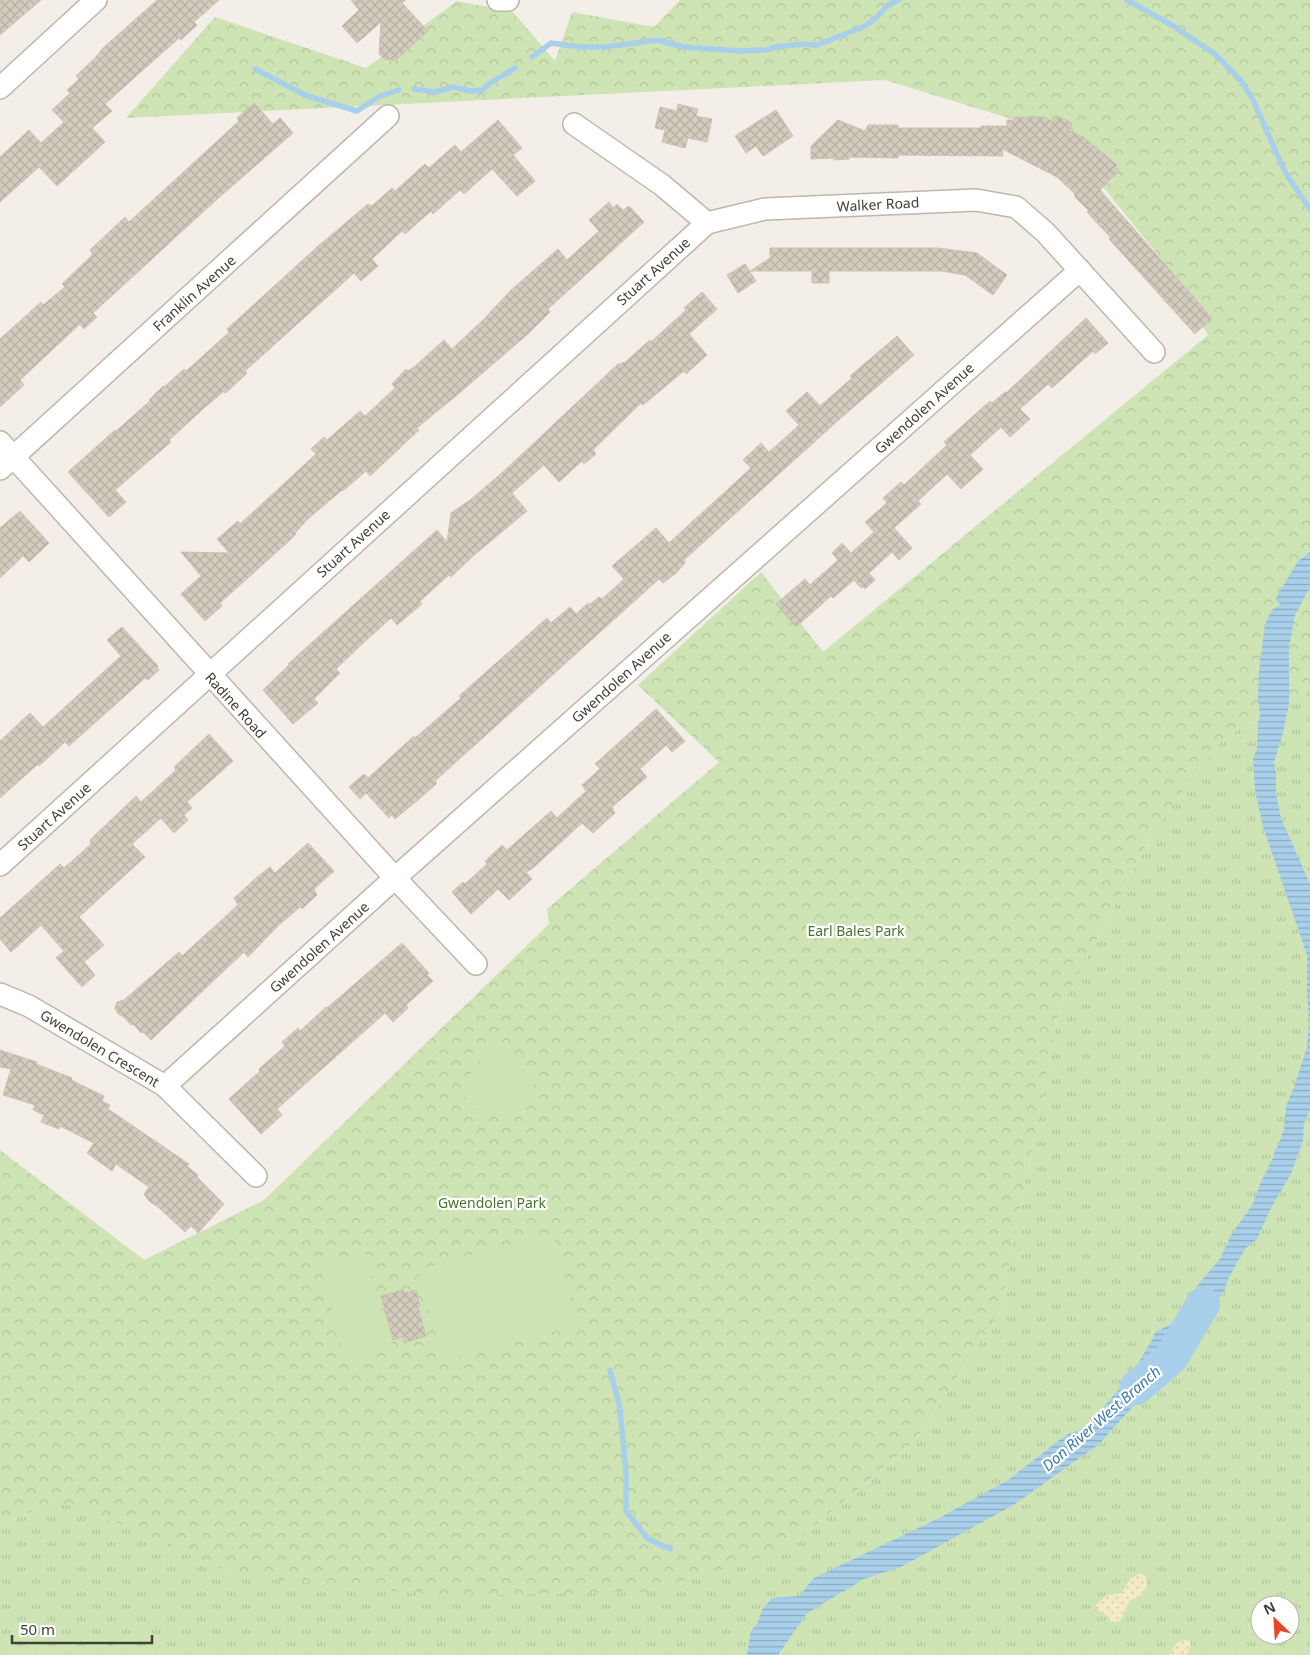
<svg xmlns="http://www.w3.org/2000/svg" width="1310" height="1655" font-family="'Noto Sans',sans-serif">
  <defs>
    <pattern id="grass-tufts" width="24" height="20" patternUnits="userSpaceOnUse" patternTransform="scale(1.25)"><rect width="24" height="20" fill="#cee4b4"/><path d="M3 7l-1-3M5 7V3M7 7l1-3M15 17l-1-3M17 17v-4M19 17l1-3" fill="none" stroke="#b2c59b"/></pattern>
    <pattern id="sand-dots" width="8" height="8" patternUnits="userSpaceOnUse" patternTransform="scale(1.25)"><rect width="8" height="8" fill="#f4eac6"/><path d="M2 2h.1M6 6h.1" fill="none" stroke="#d3caab" stroke-width="1.8" stroke-linecap="round"/></pattern>
    <pattern id="park-crowns" width="20" height="18" patternUnits="userSpaceOnUse" patternTransform="scale(1.25)"><rect width="20" height="18" fill="#cee4b4"/><path d="M2 6a3 3 0 1 1 6 0M12 15a3 3 0 1 1 6 0" fill="none" stroke="#b2c59b"/></pattern>
    <pattern id="water-rules" width="6" height="5" patternUnits="userSpaceOnUse" patternTransform="scale(1.25)"><rect width="6" height="5" fill="#a9d0eb"/><path d="M0 2.5h6" fill="none" stroke="#8baabf"/></pattern>
    <pattern id="building-cross-hatch" width="8" height="8" patternUnits="userSpaceOnUse" patternTransform="scale(1.25)"><rect width="8" height="8" fill="#d3cbbe"/><path d="M0 0l8 8M0 8l8-8" fill="none" stroke="#b6afa4"/></pattern>
  </defs>
  <rect width="100%" height="100%" fill="#f3efe8"/>
  <path fill="url(#grass-tufts)" fill-rule="evenodd" d="M1310,686V1655H0V1525L56,1501L128,1527L238,1576L786,1550L915,1441L1000,1312L1059,1011L1156,827L1222,740ZM1260,1605H1290V1635H1260Z"/>
  <g fill="url(#sand-dots)">
    <path d="M1139,1574L1144,1575C1151,1582 1144,1594 1136,1598C1131,1601 1132,1597 1129,1602C1123,1611 1126,1621 1112,1623L1107,1616L1096,1608V1605L1107,1595L1122,1593L1130,1579Z"/>
    <polygon points="1185,1640 1190,1641 1191,1645 1187,1655 1169,1655 1178,1642"/>
  </g>
  <polygon fill="url(#park-crowns)" points="680,0 1310,0 1310,686 1222,740 1156,827 1059,1011 1000,1312 915,1441 786,1550 647,1592 442,1596 238,1576 128,1527 56,1501 0,1525 0,1150 144,1260 264,1200 549,924 547,909 719,762 638,685 761,572 823,652 1208,335 1170,270 1067,142 1034,126 885,80 126,118 215,17 366,68 457,1 513,12 555,61 572,12 654,27"/>
  <g fill="#cee4b4">
    <path d="M496,1043L503,1044L528,1074L534,1085C524,1104 506,1122 483,1112C479,1110 472,1107 469,1103C466,1100 464,1093 462,1089L467,1077Z"/>
    <polygon points="553,1233 578,1324 443,1361 418,1270"/>
    <polygon points="365,1252 393,1349 347,1363 319,1265"/>
  </g>
  <polygon fill="url(#water-rules)" points="1310,552 1310,587 1295,615 1289,647 1289,704 1283,733 1274,762 1276,773 1276,794 1281,818 1310,884 1310,1109 1304,1124 1303,1141 1291,1174 1273,1204 1257,1239 1245,1249 1228,1279 1225,1290 1180,1342 1157,1380 1098,1445 1015,1504 901,1567 864,1579 807,1613 778,1655 747,1655 751,1631 757,1624 763,1608 772,1598 799,1596 814,1578 941,1517 1008,1480 1066,1435 1086,1427 1132,1374 1153,1338 1155,1332 1181,1319 1183,1308 1192,1297 1197,1286 1220,1259 1231,1235 1252,1205 1261,1182 1273,1158 1275,1149 1277,1148 1284,1129 1286,1106 1294,1087 1307,1047 1309,1023 1307,992 1307,955 1263,827 1255,791 1253,759 1257,748 1258,724 1260,715 1258,700 1259,671 1265,624 1272,610 1281,604 1276,601 1276,598 1298,561"/>
  <g fill="none" stroke-linecap="round" stroke-linejoin="round">
    <g stroke="#a9d0eb" stroke-width="5.5">
      <polyline points="1127,0 1175,27 1216,55 1241,81 1253,100 1285,172 1310,209"/>
      <polyline points="532,57 551,43 581,47 605,47 658,40 683,47 740,51 767,50 775,47 802,44 817,45 865,26 877,17 887,6 898,0"/>
      <polyline points="255,69 307,96 357,111 380,96 399,90"/>
      <path d="M414,89L435,92L453,87L471,91L483,90C487,82 507,74 515,68"/>
      <polyline points="610,1370 619,1404 623,1438 626,1475 626,1511 648,1539 670,1549"/>
    </g>
    <polyline stroke="#a9d0eb" stroke-width="34" points="1136,1388 1171,1358 1203,1304"/>
  </g>
  <g fill="url(#building-cross-hatch)" stroke="#cec3b2">
    <polygon points="0,0 41,0 0,35"/>
    <polygon points="157,0 219,0 194,22 197,25 181,40 179,38 105,104 112,111 92,128 105,142 57,186 39,167 0,202 0,157 29,130 41,143 64,122 52,110 70,93 67,90 79,79 76,76 95,58 103,48"/>
    <polygon points="351,0 406,0 402,3 428,31 396,60 384,59 379,54 381,22 357,43 342,26 359,10"/>
    <polygon points="254,103 273,124 280,118 293,133 214,202 104,303 93,313 97,317 84,329 80,324 20,380 24,385 0,407 0,339 41,302 43,305 65,287 62,284 93,254 90,250 125,217 129,222 239,121 237,118"/>
    <polygon points="678,104 698,109 696,116 712,119 707,142 688,138 685,148 662,142 665,130 655,128 660,107 677,111"/>
    <polygon points="776,110 793,136 763,156 756,146 746,153 735,136"/>
    <polygon points="1058,116 1072,123 1069,130 1085,138 1117,165 1115,167 1119,170 1100,190 1212,318 1195,334 1109,239 1111,238 1087,212 1089,211 1075,197 1074,193 1057,177 1002,149 1003,156 898,155 898,158 850,157 849,159 834,160 834,158 811,159 811,146 838,120 865,131 868,125 898,125 898,128 981,128 981,126 1007,126 1007,120 1014,120 1014,117 1043,117 1054,122"/>
    <polygon points="498,120 522,148 513,155 535,181 517,196 492,169 464,194 460,190 433,214 431,211 405,234 402,231 372,259 378,266 361,281 354,273 245,371 247,373 227,392 225,393 224,391 203,409 169,440 171,442 115,490 126,502 109,517 68,472 115,430 116,431 150,401 149,400 163,386 164,387 184,369 186,371 193,365 227,334 229,332 227,329 317,247 368,204 372,206 392,188 395,191 425,164 429,168 455,145 461,152"/>
    <polygon points="609,202 613,208 617,204 623,210 629,206 644,222 548,309 550,312 529,333 456,396 436,412 417,428 419,430 370,476 366,471 343,491 342,490 308,519 295,533 296,534 289,541 220,603 222,606 205,621 181,594 201,576 181,552 229,553 217,539 238,521 240,524 316,454 311,449 324,437 327,440 360,411 365,416 395,388 392,384 406,369 408,371 415,366 444,340 452,349 484,319 510,291 558,249 567,260 599,231 589,220"/>
    <polygon points="770,248 938,248 977,253 1007,275 993,295 965,275 941,271 829,271 829,283 812,283 812,271 750,271 770,258"/>
    <polygon points="745,264 756,281 738,293 727,275"/>
    <polygon points="702,292 717,309 689,334 707,355 686,374 684,371 643,405 641,403 593,450 596,454 584,464 582,461 559,482 544,465 512,493 527,511 473,556 451,577 449,575 420,601 422,604 397,625 391,618 361,645 336,669 340,673 314,699 318,703 293,724 263,690 289,665 288,664 437,530 447,542 451,513 470,500 504,471 619,363 620,365 623,362 624,363 650,340 651,342 686,310 684,308"/>
    <polygon points="1086,318 1108,343 1095,354 1093,351 1052,388 1048,384 1020,409 1030,419 1010,437 1001,427 970,455 983,469 962,488 961,489 947,474 918,501 921,504 894,528 912,548 899,560 892,552 869,573 875,580 865,589 862,586 861,588 854,580 833,598 831,596 796,627 776,604 805,579 810,585 838,560 832,553 842,543 851,553 874,532 865,522 887,503 883,498 901,482 904,485 947,445 944,442 990,401 992,403 1005,392 1006,393"/>
    <polygon points="897,336 914,355 842,417 684,560 685,563 675,574 663,583 659,579 435,781 437,783 424,795 395,819 392,815 389,818 366,793 360,799 349,787 364,774 368,778 414,736 415,738 461,698 459,696 547,618 551,623 570,607 576,614 588,603 589,605 599,597 602,599 624,579 612,566 656,528 669,543 751,468 743,460 761,443 769,452 799,425 786,411 807,392 820,406 852,378 850,376"/>
    <polygon points="20,511 49,543 29,562 23,556 0,578 0,528"/>
    <polygon points="122,627 158,666 157,667 159,670 148,680 145,678 69,746 65,742 39,766 38,764 0,798 0,741 30,713 43,727 121,656 107,640"/>
    <polygon points="656,709 685,741 672,752 666,745 640,769 647,777 612,807 615,813 593,833 582,823 532,869 526,872 532,879 509,900 498,889 471,914 452,892 463,882 465,884 487,864 485,861 502,845 507,850 551,811 557,818 586,791 582,785 600,769 595,764"/>
    <polygon points="209,734 233,761 187,802 192,808 184,815 188,820 174,833 161,818 132,844 145,857 79,917 104,945 84,962 95,975 82,987 56,958 64,951 41,925 11,952 0,939 0,918 60,864 64,868 91,844 90,842 91,839 136,796 141,802 176,770 174,767"/>
    <polygon points="308,843 334,871 314,889 317,895 302,909 300,907 279,925 248,957 244,952 151,1040 143,1032 141,1033 133,1024 131,1025 124,1017 118,1014 115,1008 117,1002 124,1000 179,952 182,956 238,905 234,898 256,878 270,867 275,873"/>
    <polygon points="402,943 429,973 427,975 433,981 406,1005 408,1008 393,1022 385,1013 277,1109 282,1115 261,1134 229,1099 260,1071 259,1069 285,1046 282,1042 298,1028 300,1031 326,1007 327,1008"/>
    <polygon points="0,1050 37,1062 36,1064 72,1078 71,1080 104,1096 102,1101 110,1105 108,1109 189,1164 187,1166 198,1175 197,1177 224,1204 198,1233 191,1226 185,1232 158,1207 149,1201 144,1194 149,1187 116,1164 112,1171 87,1153 94,1143 60,1126 59,1129 41,1122 44,1115 33,1110 35,1105 3,1095 11,1069 0,1067"/>
    <polygon points="403,1290 404,1293 416,1290 420,1306 418,1307 426,1336 404,1343 403,1337 393,1340 381,1296"/>
  </g>
  <g fill="none" stroke-linecap="round" stroke-linejoin="round">
    <defs>
      <g id="street">
        <polyline points="498,0 508,0"/>
        <polyline points="0,88 96,0"/>
        <polyline points="574,124 662,185 707,223 765,209 976,200 1016,207 1045,232 1154,352"/>
        <polyline points="0,442 395,878 476,964"/>
        <polyline points="0,469 388,116"/>
        <polyline points="0,865 707,223"/>
        <polyline points="0,994 29,1006 165,1086 256,1176"/>
        <polyline points="165,1086 395,878 1080,270"/>
      </g>
    </defs>
    <use href="#street" stroke="#bdb7ab" stroke-width="24"/>
    <use href="#street" stroke="#fff" stroke-width="21"/>
  </g>
  <g text-anchor="middle" dominant-baseline="central" stroke-width="4.5" stroke-linejoin="round" paint-order="stroke">
    <g font-size="14" fill="#454037" stroke="#fff">
      <text transform="translate(878 204) rotate(-3)">Walker Road</text>
      <text transform="translate(653 271) rotate(-42)">Stuart Avenue</text>
      <text transform="translate(194 293) rotate(-42)">Franklin Avenue</text>
      <text transform="translate(924 408) rotate(-42)">Gwendolen Avenue</text>
      <text transform="translate(353 543) rotate(-42)">Stuart Avenue</text>
      <text transform="translate(621 677) rotate(-42)">Gwendolen Avenue</text>
      <text transform="translate(236 705) rotate(48)">Radine Road</text>
      <text transform="translate(54 816) rotate(-42)">Stuart Avenue</text>
      <text transform="translate(319 947) rotate(-42)">Gwendolen Avenue</text>
      <text transform="translate(100 1048) rotate(31)">Gwendolen Crescent</text>
    </g>
    <g font-size="14" fill="#48732f" stroke="#fff">
      <text x="856" y="930">Earl Bales Park</text>
      <text x="492" y="1202">Gwendolen Park</text>
    </g>
    <g font-size="15" font-style="italic" fill="#3879a9" stroke="#fff">
      <text transform="translate(1101 1418) rotate(-41)">Don River West Branch</text>
    </g>
  </g>
  <g transform="translate(1275 1620) rotate(335)"><circle r="24" fill="#ffffff" stroke="#b5b3af"/>
  <path d="M0-4L9 19L0 12L-9 19Z" fill="#ea4528"/>
  <text y="-8" font-size="14" font-weight="bold" text-anchor="middle" fill="#454037">N</text>
  </g>
  <path d="M12 1635v8h140v-8" fill="none" stroke="#454037" stroke-width="2.5"/>
  <text x="20" y="1635" font-size="15" fill="#454037" stroke="#ffffff" stroke-width="4" paint-order="stroke">50 m</text>
</svg>
